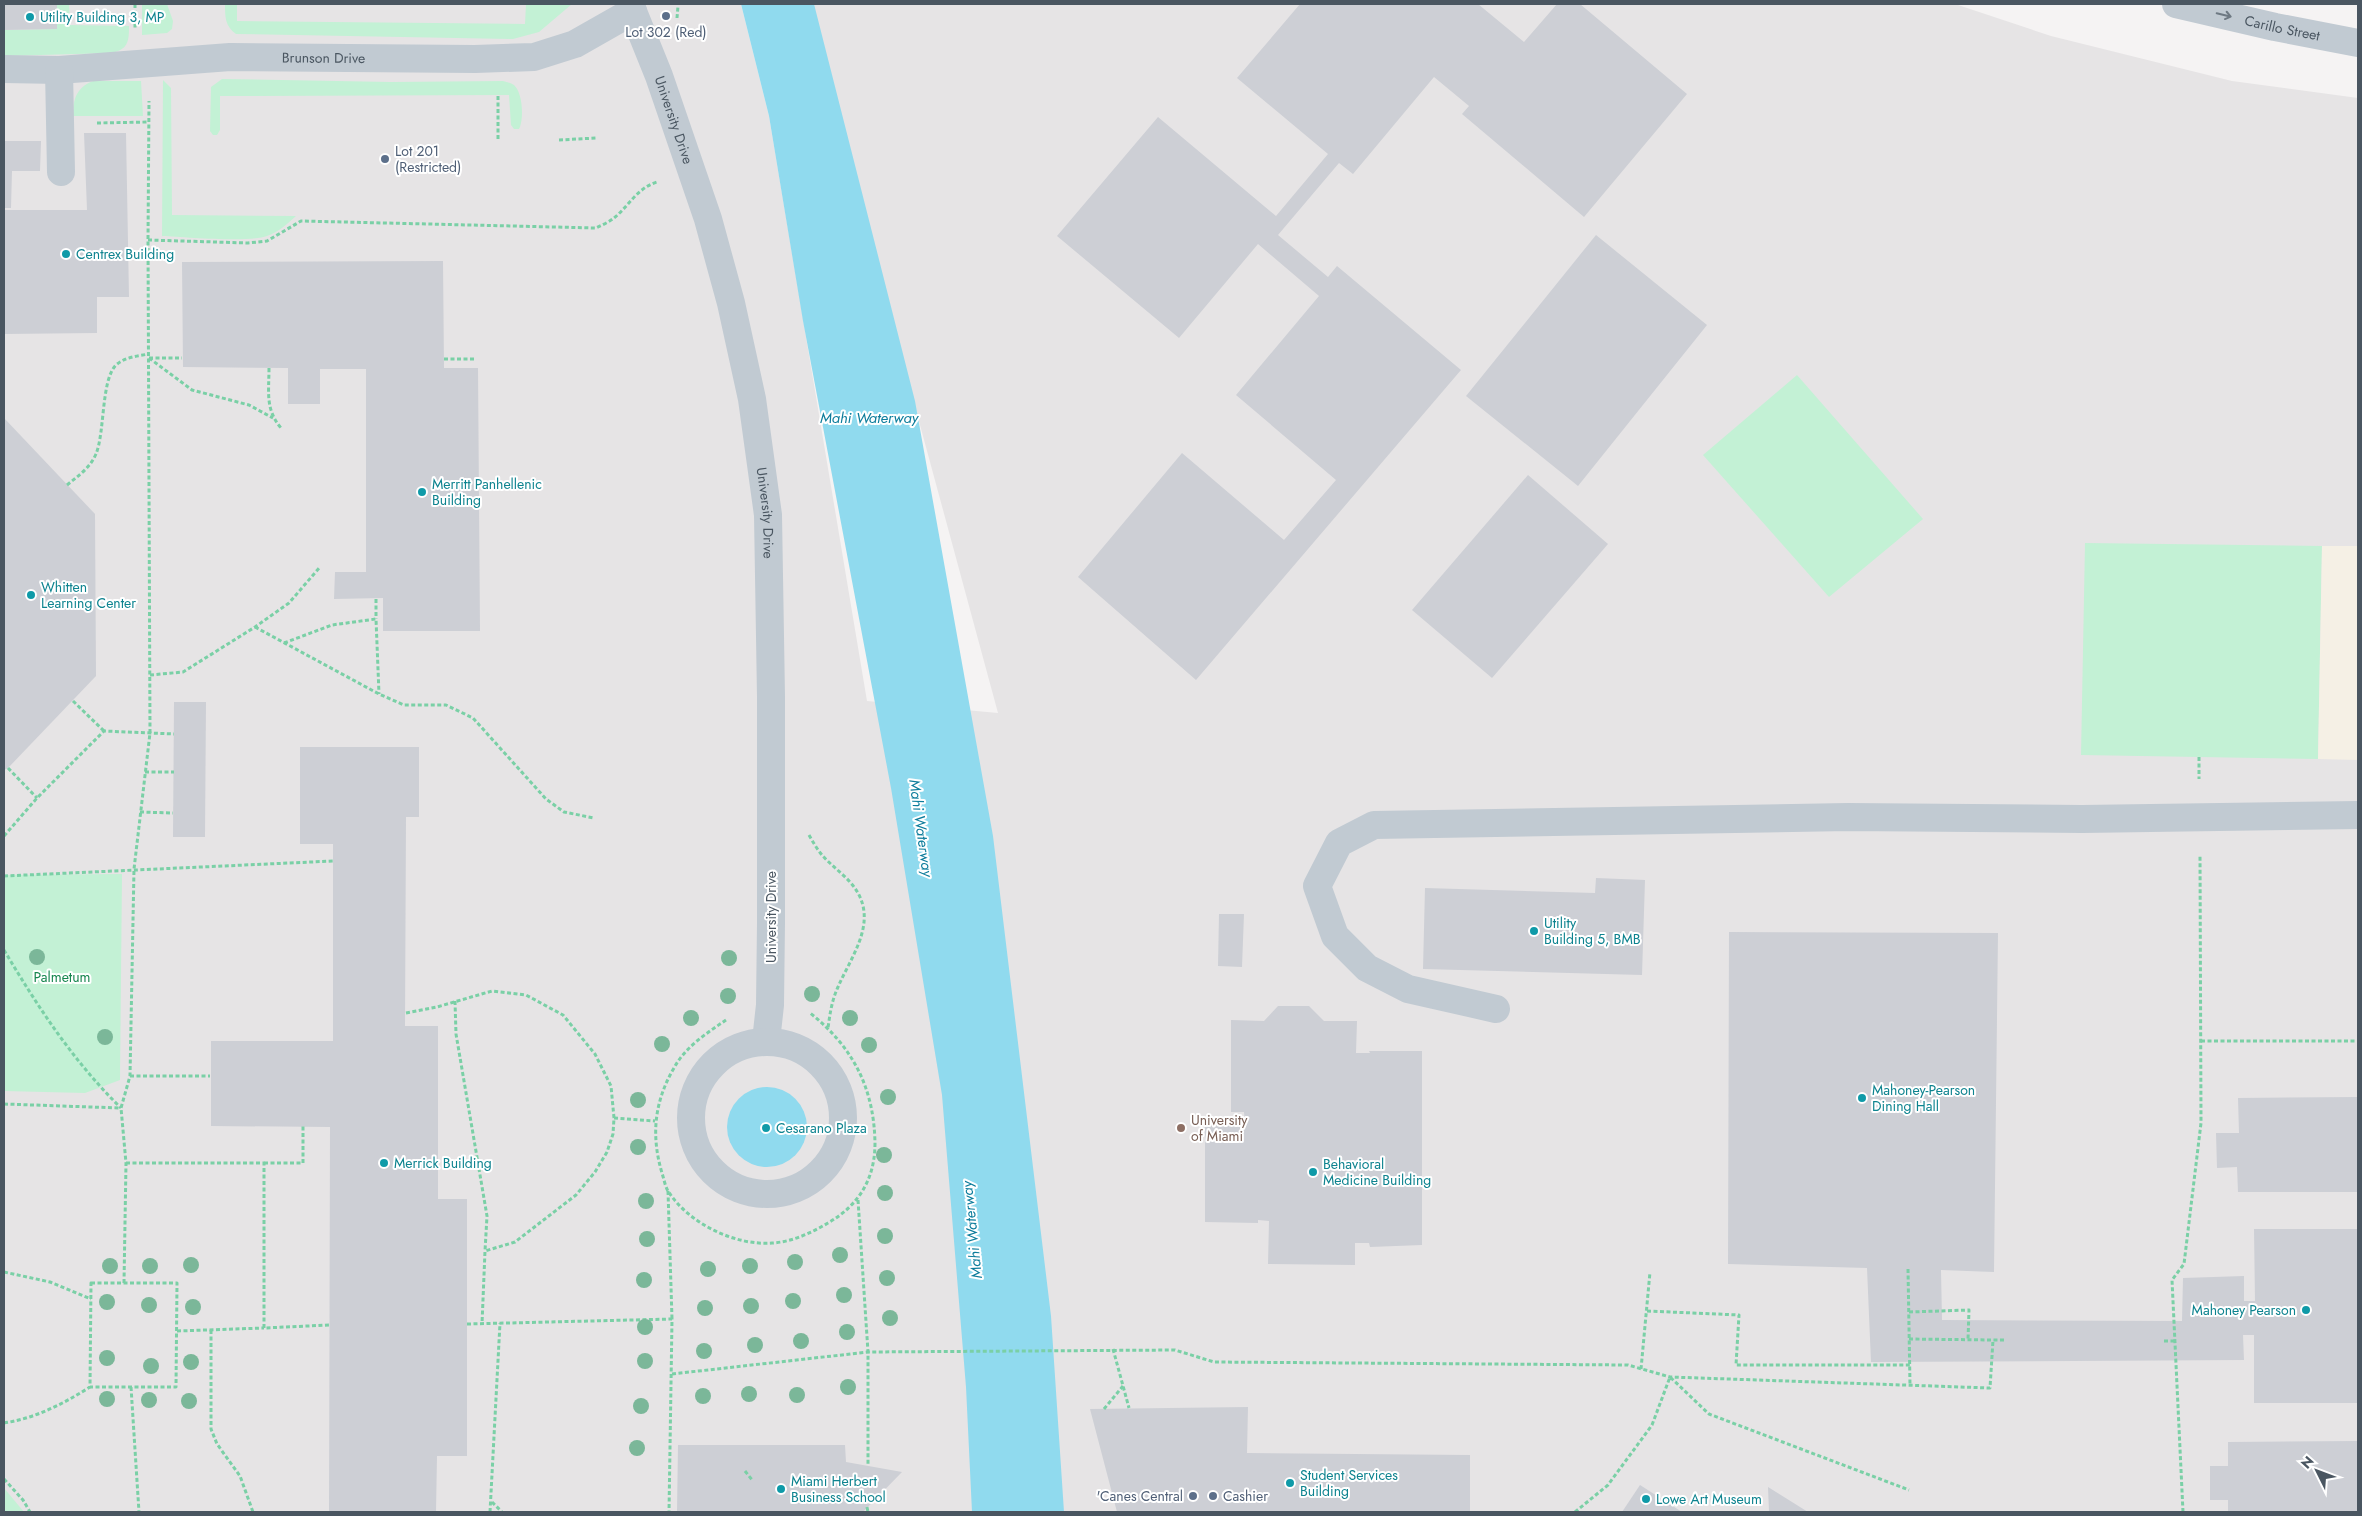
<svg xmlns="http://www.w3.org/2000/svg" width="2362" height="1516" font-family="Jost,sans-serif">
  <rect width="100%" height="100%" fill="#f5f3f3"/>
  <polygon fill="#e6e4e5" points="4,4 741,4 769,116 867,701 998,713 806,4 1955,4 2051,36 2232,81 2358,98 2358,1512 4,1512"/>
  <g fill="#c3f1d5">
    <path d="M57,4H69L70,25L129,26C129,42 128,49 112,53L4,56V30L57,29Z"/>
    <polygon points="142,4 167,4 173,21 172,29 167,33 142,35"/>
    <path d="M225,4H237V21L525,24L526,4H572L539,32L513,39L236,34C225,26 225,17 225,4Z"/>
    <path d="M222,79L391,82L503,81C507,82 511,83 514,85C523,93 524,120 519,129H514L511,125L509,95L220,96V130L217,135H213L210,131L211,87Z"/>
    <path d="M163,80L171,88L172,215L296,216C287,224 279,232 267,236C248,243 186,237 162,236Z"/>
    <path d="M93,81H141L143,116H73C73,99 76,88 93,81Z"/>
    <polygon points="1797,375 1923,519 1829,597 1703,455"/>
    <polygon points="2085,543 2322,546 2318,759 2081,755"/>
    <polygon points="122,874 120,1080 85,1093 4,1091 4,875"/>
    <polygon points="4,1488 24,1512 4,1512"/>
  </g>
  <polygon fill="#f5f0e5" points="2322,546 2358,546 2358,760 2318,759"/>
  <g fill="#90daee">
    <polygon points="741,4 814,4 915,401 993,836 1051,1316 1064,1512 972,1512 966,1387 942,1095 891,788 803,321 769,116"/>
    <circle cx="767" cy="1127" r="40"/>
  </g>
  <g fill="#cdcfd5">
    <polygon points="4,4 57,4 57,29 4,30"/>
    <polygon points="1300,4 1478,4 1524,42 1557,4 1580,4 1687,94 1584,217 1462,114 1469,106 1434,77 1353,174 1339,163 1278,235 1328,277 1337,266 1461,370 1196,680 1078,577 1182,453 1284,540 1336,480 1236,395 1319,296 1258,244 1179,338 1057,236 1158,117 1276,216 1328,154 1237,78"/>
    <polygon points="84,133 126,133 129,297 97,297 97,333 4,334 4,210 87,210"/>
    <polygon points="4,141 41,141 40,171 12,171 11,208 4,208"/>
    <polygon points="1596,235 1707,325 1578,486 1466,396"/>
    <polygon points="443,261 444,368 478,368 480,631 383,631 383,598 334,599 335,572 366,572 366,369 320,369 320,404 288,404 288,368 183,367 182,262"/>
    <polygon points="4,418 95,514 96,676 8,768 4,770"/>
    <polygon points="1528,475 1608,544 1492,678 1412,610"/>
    <polygon points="174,702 206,702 205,837 173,837"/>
    <polygon points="300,747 419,747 419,817 406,817 405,1026 438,1026 438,1199 467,1199 467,1456 437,1456 436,1512 329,1512 330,1127 211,1126 211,1041 333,1041 333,844 300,844"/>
    <polygon points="1596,878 1645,880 1642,975 1423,969 1425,888 1595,893"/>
    <polygon points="1219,914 1244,914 1242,967 1218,966"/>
    <polygon points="1729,932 1998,933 1994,1272 1941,1270 1942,1320 2182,1321 2183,1278 2244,1276 2244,1301 2255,1301 2254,1229 2358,1229 2358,1403 2254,1403 2254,1335 2243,1335 2244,1360 1871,1362 1867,1268 1728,1264"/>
    <polygon points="1278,1006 1309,1006 1324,1021 1357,1021 1356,1053 1370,1053 1369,1051 1422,1051 1422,1245 1370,1247 1369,1243 1355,1243 1355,1265 1268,1264 1269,1221 1258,1220 1258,1223 1205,1222 1205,1124 1245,1124 1244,1112 1231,1112 1231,1020 1264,1021"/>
    <polygon points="2358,1097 2358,1192 2238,1192 2237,1167 2217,1168 2216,1133 2239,1133 2238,1098"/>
    <polygon points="1248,1407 1247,1453 1470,1455 1470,1512 1117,1512 1090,1409"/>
    <polygon points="2358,1441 2358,1512 2228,1512 2228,1500 2210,1500 2210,1466 2228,1466 2228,1442"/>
    <polygon points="678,1445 845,1445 846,1462 902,1472 863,1512 677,1512"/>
    <polygon points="1640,1485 1682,1512 1622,1512"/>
    <polygon points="1768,1487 1808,1512 1769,1512"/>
  </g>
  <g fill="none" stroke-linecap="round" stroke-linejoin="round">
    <g stroke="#7ad0a6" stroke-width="3" stroke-dasharray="4 2.5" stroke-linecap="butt">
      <polyline points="135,4 135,28"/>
      <polyline points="677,18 678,6"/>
      <polyline points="498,96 498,140"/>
      <polyline points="97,123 149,122"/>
      <polyline points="559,140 596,138"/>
      <path d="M148,240L248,243L267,241L301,221L596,228C602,225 609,222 614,218C629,206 637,188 657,182"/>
      <polyline points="149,358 192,390 249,405 273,418"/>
      <polyline points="149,358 182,358"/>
      <polyline points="444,359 475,359"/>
      <path d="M269,368C269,392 265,409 281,428"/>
      <path d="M67,485C78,476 90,468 96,454C105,432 101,380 116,365C125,357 137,356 149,354"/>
      <polyline points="376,599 376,619"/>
      <polyline points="255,627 379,694 404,705 446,705 473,718 546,799 564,812 594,818"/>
      <polyline points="284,643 332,625 376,619 379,694"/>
      <polyline points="150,675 183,672 255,627 289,603 320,567"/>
      <polyline points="73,701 104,731"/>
      <polyline points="2199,757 2199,779"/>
      <polyline points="8,768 37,798"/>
      <polyline points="145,772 174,772"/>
      <polyline points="140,812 173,813"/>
      <path d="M809,835C813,842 817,849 822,855C834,869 852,879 860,897C874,928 850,959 838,987C832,1000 830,1013 828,1028"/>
      <polyline points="4,836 37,798 104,731 174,734"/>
      <polyline points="4,876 333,861"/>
      <path d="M4,950C38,1007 73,1061 121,1108"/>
      <polyline points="455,1001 456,1034 487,1216 485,1251"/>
      <polyline points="406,1013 437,1007 492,991 526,995 563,1015 595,1054 611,1086 614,1118 613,1134 607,1152 595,1172 576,1195 515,1242 485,1251 482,1324"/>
      <path d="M726,1020C707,1033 685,1047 674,1068C654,1102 651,1136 662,1173C664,1179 665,1186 668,1191C688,1223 735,1246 772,1243C792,1242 811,1233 828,1223C859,1205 875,1179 875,1143C874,1088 853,1047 810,1013"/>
      <polyline points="2201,1041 2358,1041"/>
      <polyline points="130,1076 210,1076"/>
      <polyline points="4,1104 120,1108"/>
      <polyline points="614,1118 655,1121"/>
      <polyline points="126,1163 264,1163 264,1328 329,1325"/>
      <polyline points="264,1163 303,1163 303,1126"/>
      <polyline points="668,1191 672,1319"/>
      <polyline points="858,1200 868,1352 868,1465"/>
      <polyline points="1908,1269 1910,1385"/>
      <polyline points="4,1272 50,1282 91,1299"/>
      <polygon points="91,1283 177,1283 176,1387 90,1387"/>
      <polyline points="124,1283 126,1163 121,1108 130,1076 134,869 150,733 148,240 149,101"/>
      <polyline points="1647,1311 1739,1315 1736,1365 1910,1365"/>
      <polyline points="1909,1312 1969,1310 1968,1340"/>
      <polyline points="467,1324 672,1319 669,1512"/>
      <polyline points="211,1330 211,1429 217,1444 240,1476 253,1512"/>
      <polyline points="177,1331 264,1328"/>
      <polyline points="1909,1339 1993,1340"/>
      <polyline points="2164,1341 2175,1341"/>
      <polyline points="1113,1349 1129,1408"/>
      <polyline points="1641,1369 1650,1272"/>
      <polyline points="672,1374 868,1352 1175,1350 1214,1362 1628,1365 1670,1377 1990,1388 1993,1340 2004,1340"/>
      <polyline points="131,1387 139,1512"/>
      <polyline points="1104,1409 1123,1386"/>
      <path d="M4,1423C36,1418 63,1404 90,1387"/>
      <polyline points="745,1471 753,1481"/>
      <polyline points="4,1479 23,1500 30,1512"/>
      <polyline points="492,1502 502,1512"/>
      <polyline points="867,1507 868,1512"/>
      <polyline points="490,1512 500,1323"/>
      <polyline points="1575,1512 1608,1485 1652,1425 1670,1377 1709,1414 1909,1490"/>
      <polyline points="2183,1512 2172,1280 2184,1264 2201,1123 2200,855"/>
    </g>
    <g stroke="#c1cad2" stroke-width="28">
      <path id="s1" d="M630,4L659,76L708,219L731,303L752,399L768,515L771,697V923L770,1005L766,1041"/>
      <path id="s2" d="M2176,4L2275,27L2358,43"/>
      <path id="s3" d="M4,69L59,70L230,57L475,59L534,57L575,44L633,11"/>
      <polyline points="59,70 61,172"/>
      <polyline points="1496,1009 1408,989 1367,968 1335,936 1317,886 1339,843 1374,825 1848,817 2082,819 2358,815"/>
      <circle cx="767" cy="1118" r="76"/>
    </g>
  </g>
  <g fill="#7bb799">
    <circle cx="37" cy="957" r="8"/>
    <circle cx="729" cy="958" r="8"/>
    <circle cx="812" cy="994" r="8"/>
    <circle cx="728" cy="996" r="8"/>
    <circle cx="691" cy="1018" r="8"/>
    <circle cx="850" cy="1018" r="8"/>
    <circle cx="105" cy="1037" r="8"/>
    <circle cx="662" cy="1044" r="8"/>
    <circle cx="869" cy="1045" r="8"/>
    <circle cx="888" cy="1097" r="8"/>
    <circle cx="638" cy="1100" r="8"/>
    <circle cx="638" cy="1147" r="8"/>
    <circle cx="884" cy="1155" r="8"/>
    <circle cx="885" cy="1193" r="8"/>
    <circle cx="646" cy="1201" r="8"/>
    <circle cx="885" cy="1236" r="8"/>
    <circle cx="647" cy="1239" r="8"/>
    <circle cx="840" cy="1255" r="8"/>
    <circle cx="795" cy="1262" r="8"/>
    <circle cx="191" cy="1265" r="8"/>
    <circle cx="110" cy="1266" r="8"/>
    <circle cx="150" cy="1266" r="8"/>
    <circle cx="750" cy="1266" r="8"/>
    <circle cx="708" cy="1269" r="8"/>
    <circle cx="887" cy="1278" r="8"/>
    <circle cx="644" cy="1280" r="8"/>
    <circle cx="844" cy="1295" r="8"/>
    <circle cx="793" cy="1301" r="8"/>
    <circle cx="107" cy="1302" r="8"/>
    <circle cx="149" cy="1305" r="8"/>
    <circle cx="751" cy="1306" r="8"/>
    <circle cx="193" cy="1307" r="8"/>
    <circle cx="705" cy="1308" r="8"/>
    <circle cx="890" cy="1318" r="8"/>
    <circle cx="645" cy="1327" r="8"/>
    <circle cx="847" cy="1332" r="8"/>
    <circle cx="801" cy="1341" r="8"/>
    <circle cx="755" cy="1345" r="8"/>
    <circle cx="704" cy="1351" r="8"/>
    <circle cx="107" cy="1358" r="8"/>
    <circle cx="645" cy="1361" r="8"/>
    <circle cx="191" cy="1362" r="8"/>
    <circle cx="151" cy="1366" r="8"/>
    <circle cx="848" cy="1387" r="8"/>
    <circle cx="749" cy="1394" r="8"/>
    <circle cx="797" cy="1395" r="8"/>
    <circle cx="703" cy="1396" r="8"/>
    <circle cx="107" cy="1399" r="8"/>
    <circle cx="149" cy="1400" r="8"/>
    <circle cx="189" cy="1401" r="8"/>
    <circle cx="641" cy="1406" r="8"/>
    <circle cx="637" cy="1448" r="8"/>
  </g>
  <defs><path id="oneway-shaft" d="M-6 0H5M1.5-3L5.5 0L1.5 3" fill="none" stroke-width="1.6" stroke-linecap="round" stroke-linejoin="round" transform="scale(1.25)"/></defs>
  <use stroke="#6e7983" href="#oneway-shaft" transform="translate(2224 15) rotate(13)"/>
  <g fill="#5c6f8a" stroke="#fff" stroke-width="2">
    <circle cx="666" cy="16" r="5"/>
    <circle cx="385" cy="159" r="5"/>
    <circle cx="1193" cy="1496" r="5"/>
    <circle cx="1213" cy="1496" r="5"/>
  </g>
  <g fill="#0f9aa8" stroke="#fff" stroke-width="2">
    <circle cx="30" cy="17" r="5"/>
    <circle cx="66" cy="254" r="5"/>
    <circle cx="422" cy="492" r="5"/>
    <circle cx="31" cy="595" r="5"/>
    <circle cx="1534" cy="931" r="5"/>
    <circle cx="1862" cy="1098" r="5"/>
    <circle cx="766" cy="1128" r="5"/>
    <circle cx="384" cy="1163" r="5"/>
    <circle cx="1313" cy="1172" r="5"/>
    <circle cx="2306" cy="1310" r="5"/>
    <circle cx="1290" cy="1483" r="5"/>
    <circle cx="781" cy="1489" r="5"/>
    <circle cx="1646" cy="1499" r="5"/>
  </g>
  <circle fill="#8d6e63" stroke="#fff" stroke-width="2" cx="1181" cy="1128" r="5"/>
  <g text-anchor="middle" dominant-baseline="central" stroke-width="4" stroke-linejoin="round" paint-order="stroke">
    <g font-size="14" fill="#0d838f" stroke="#fff" text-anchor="start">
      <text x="40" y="17">Utility Building 3, MP</text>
      <text x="76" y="254">Centrex Building</text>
      <text x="432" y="484">Merritt Panhellenic<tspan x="432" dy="16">Building</tspan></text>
      <text x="41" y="587">Whitten<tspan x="41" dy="16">Learning Center</tspan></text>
      <text x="1544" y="923">Utility<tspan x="1544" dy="16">Building 5, BMB</tspan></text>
      <text x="1872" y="1090">Mahoney-Pearson<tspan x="1872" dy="16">Dining Hall</tspan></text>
      <text x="776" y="1128">Cesarano Plaza</text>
      <text x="394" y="1163">Merrick Building</text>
      <text x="1323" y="1164">Behavioral<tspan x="1323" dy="16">Medicine Building</tspan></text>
      <text x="2296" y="1310" text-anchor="end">Mahoney Pearson</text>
      <text x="1300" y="1475">Student Services<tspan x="1300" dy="16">Building</tspan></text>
      <text x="791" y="1481">Miami Herbert<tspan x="791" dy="16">Business School</tspan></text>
      <text x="1656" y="1499">Lowe Art Museum</text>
    </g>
    <g font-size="14" fill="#4a5661" stroke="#fff">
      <text stroke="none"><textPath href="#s2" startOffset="109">Carillo Street</textPath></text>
      <text stroke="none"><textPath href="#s3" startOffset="320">Brunson Drive</textPath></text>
      <text stroke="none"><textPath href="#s1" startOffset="124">University Drive</textPath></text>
      <text stroke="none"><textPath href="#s1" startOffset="529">University Drive</textPath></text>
      <text transform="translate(771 917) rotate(-90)">University Drive</text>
    </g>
    <g font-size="14" fill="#4e5e75" stroke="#fff" text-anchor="start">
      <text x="666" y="32" text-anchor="middle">Lot 302 (Red)</text>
      <text x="395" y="151">Lot 201<tspan x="395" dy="16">(Restricted)</tspan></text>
      <text x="1183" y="1496" text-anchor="end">'Canes Central</text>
      <text x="1223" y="1496">Cashier</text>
    </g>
    <g font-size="14" fill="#17864f" stroke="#fff">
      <text x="62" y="977">Palmetum</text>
    </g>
    <g font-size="14" fill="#785e54" stroke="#fff" text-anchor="start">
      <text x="1191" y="1120">University<tspan x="1191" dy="16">of Miami</tspan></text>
    </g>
    <g font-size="15" font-style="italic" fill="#0c7c9b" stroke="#fff">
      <text x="869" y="418">Mahi Waterway</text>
      <text transform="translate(921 828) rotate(82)">Mahi Waterway</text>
      <text transform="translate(972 1230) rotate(-96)">Mahi Waterway</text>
    </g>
  </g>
  <rect width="2362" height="1516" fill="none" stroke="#4a5661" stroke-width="10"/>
  <g transform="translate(2317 1471) rotate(312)" stroke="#ffffff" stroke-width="4" paint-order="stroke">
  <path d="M0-4L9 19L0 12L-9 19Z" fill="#4a5661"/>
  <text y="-8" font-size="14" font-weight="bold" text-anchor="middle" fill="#4a5661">N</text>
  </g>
</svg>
